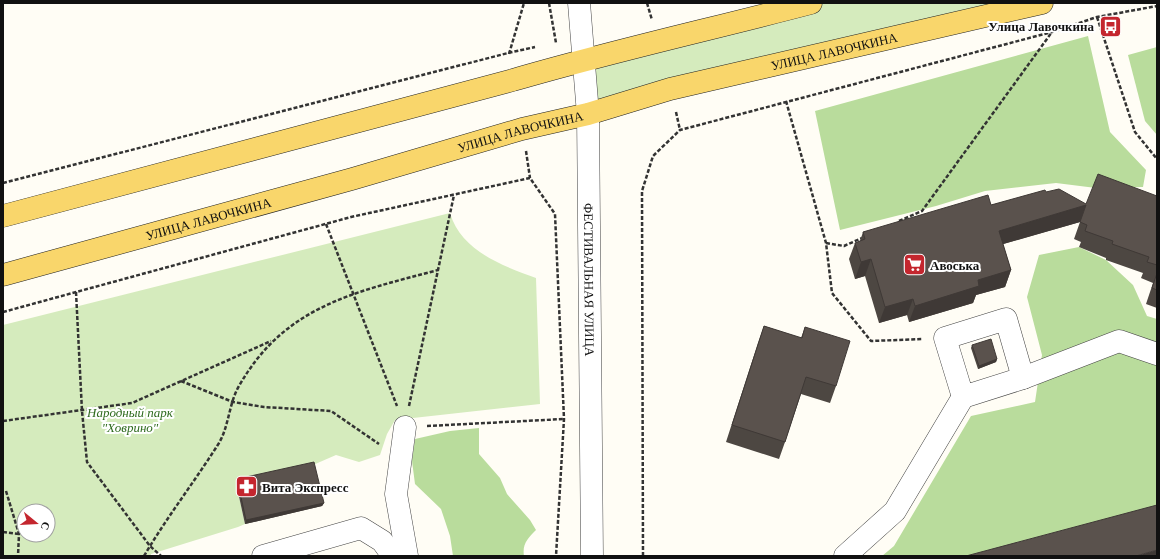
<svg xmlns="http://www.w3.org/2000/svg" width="1160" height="559" font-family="Georgia,serif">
  <rect width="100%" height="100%" fill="#fffdf5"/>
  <g fill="#d5ebbd" fill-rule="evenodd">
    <polygon points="811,3 1042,3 588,114 585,59"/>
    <path d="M450,213C461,251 503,266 536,278L540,404L395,420L387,434L380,455L359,462L336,455L313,465L236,483L245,524L238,527L151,554V556H3V325ZM24,511H48V535H24Z"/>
  </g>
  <g fill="#b9dc9c">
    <polygon points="1088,36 1110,132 1146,170 1143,187 1096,188 1056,183 985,191 936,206 840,230 815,111"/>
    <polygon points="1157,47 1157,135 1145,121 1128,55"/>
    <polygon points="1079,247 1106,260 1133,285 1147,316 1157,319 1157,506 966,556 882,556 894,546 971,416 1035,402 1042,355 1027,297 1039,255"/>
    <path d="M479,428V454L500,478L507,494L530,520L536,530C528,538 522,544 524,556H453L450,536L441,509L415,484L412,461L415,439L450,431Z"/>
  </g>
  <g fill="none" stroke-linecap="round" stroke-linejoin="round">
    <defs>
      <g id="minor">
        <path id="s1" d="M579,3L588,114L592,556"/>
        <polygon points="1006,319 1023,378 963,397 945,338"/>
        <polyline points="1023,378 1119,341 1157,354"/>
        <polyline points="405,427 396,494 407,556"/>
        <polyline points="263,556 361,528 382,541 393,556"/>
        <polyline points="845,556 895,511 963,397"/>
      </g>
      <g id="major">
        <path d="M3,216L513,80C612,51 712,29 811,3"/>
        <path id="s2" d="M3,275L352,179L522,129L588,114L670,89L1042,3"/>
      </g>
    </defs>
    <use href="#minor" stroke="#444" stroke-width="23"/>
    <use href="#major" stroke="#222" stroke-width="23"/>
    <g stroke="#333" stroke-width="2.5" stroke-dasharray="4 2" stroke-linecap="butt">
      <polyline points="549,3 556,43"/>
      <polyline points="647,3 652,20"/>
      <polyline points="1097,17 1135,132 1157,159"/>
      <polyline points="509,54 524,3"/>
      <polyline points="786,101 826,243 832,293 871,341 923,339"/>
      <polyline points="676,112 680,130"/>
      <polyline points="526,151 530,178"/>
      <polyline points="3,183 508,53 535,47"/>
      <polyline points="899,221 922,211 1052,32"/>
      <polyline points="326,224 397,406"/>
      <polyline points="826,243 844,246 862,238"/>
      <polyline points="76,292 82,411 87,462 150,546 161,556"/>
      <polyline points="3,312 351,217 530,178 555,214 564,419 556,556"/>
      <polyline points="181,381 233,402 264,407 331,411 379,444"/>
      <polyline points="409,406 454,195"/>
      <polyline points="3,421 132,403 271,341"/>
      <polyline points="427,426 564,419"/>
      <polyline points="6,491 19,534 18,556"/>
      <polyline points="3,532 19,534"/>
      <path d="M144,556C167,517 195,481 219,443C229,426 229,403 239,386C285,305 356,292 438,270"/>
      <polyline points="643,556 642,191 653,156 680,130 1052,32 1097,17 1157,6"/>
    </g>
    <use href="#minor" stroke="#fff" stroke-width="22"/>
    <use href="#major" stroke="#f9d66b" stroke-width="22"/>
  </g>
  <g fill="#4d4742">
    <polygon points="1046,192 1086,204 1157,196 1157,308 1146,304 1153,283 1141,278 1143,273 1106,260 1106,258 1079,247 1081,242 1074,239 1080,222 1003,244 1011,270 1005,287 976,295 973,303 909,322 907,315 879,323 865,276 855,279 849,259 855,243 860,241 863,232 991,205"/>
    <polygon points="764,326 801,338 805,327 836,386 830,403 801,394 785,442 779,459 726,442 758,343"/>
    <polygon points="972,345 997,359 996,362 978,369 971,348"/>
    <polygon points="237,479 324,503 322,506 245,524 236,483"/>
  </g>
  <g fill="#3f3936">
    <polygon points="1086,205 1080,222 993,247 999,231"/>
    <polygon points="871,259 865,276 855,279 861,262"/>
    <polygon points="1011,270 1005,287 976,295 973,303 909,322 915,306 978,280"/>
    <polygon points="913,299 907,315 879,323 885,307"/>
    <polygon points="997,359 996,362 978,369 979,366"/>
    <polygon points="324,503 322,506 245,524 246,520"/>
    <polygon points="1157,550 1157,556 1136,556"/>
  </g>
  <g fill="#5a524d" stroke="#3f3936">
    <polygon points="1098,174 1157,196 1157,265 1147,262 1149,257 1112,244 1113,241 1085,231 1087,225 1080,222 1086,205 999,231 1011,270 978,280 979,286 915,306 913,299 885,307 871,259 861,262 855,243 865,239 863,232 988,195 991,205 1045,190 1046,192 1059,189 1086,204"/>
    <polygon points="1157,273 1157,290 1152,288"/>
    <polygon points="764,326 802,338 805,327 850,341 836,386 806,377 785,442 732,425"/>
    <polygon points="991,339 997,359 979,366 972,345"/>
    <polygon points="314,462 324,503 246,520 237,479"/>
    <polygon points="1157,505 1157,550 1136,556 966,556"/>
  </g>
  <defs>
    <symbol id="bus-square" viewBox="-11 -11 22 22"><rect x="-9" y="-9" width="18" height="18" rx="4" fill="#c4262e" stroke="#fff"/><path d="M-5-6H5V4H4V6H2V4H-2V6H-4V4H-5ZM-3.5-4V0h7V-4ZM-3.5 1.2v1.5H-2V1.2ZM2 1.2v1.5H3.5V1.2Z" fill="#fff"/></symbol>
    <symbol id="supermarket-square" viewBox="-11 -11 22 22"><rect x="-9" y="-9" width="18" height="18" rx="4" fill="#c4262e" stroke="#fff"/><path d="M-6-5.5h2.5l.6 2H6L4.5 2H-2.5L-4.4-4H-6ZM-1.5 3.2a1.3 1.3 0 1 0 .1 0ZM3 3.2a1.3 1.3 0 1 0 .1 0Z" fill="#fff"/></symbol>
    <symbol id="pharmacy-square" viewBox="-11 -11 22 22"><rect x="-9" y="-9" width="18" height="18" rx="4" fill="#c4262e" stroke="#fff"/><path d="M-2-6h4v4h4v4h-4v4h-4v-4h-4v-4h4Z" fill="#fff"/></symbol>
  </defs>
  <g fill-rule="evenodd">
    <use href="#bus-square" x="1098" y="14" width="25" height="25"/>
    <use href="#supermarket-square" x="902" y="252" width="25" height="25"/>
    <use href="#pharmacy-square" x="234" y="474" width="25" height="25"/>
  </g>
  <g text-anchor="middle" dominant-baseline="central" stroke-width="4" stroke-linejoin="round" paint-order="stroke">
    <g font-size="13" font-weight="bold" fill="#111" stroke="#fff" text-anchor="start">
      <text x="1094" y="26" text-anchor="end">Улица Лавочкина</text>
      <text x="930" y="265">Авоська</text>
      <text x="262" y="487">Вита Экспресс</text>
    </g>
    <g font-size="13" fill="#111" stroke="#fff">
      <text stroke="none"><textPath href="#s2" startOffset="861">УЛИЦА ЛАВОЧКИНА</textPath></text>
      <text stroke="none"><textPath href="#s2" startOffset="537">УЛИЦА ЛАВОЧКИНА</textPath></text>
      <text stroke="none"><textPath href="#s2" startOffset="213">УЛИЦА ЛАВОЧКИНА</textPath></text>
      <text stroke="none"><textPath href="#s1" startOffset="277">ФЕСТИВАЛЬНАЯ УЛИЦА</textPath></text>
    </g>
    <g font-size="13" font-style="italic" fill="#2f6b1f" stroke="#fff">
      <text x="130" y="412">Народный парк<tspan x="130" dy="15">"Ховрино"</tspan></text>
    </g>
  </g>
  <rect width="1160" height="559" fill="none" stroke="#111111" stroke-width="8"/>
  <g transform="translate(36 523) rotate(108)"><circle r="19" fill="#ffffff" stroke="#a0a0a0"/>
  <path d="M0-3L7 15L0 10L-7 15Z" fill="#c4262e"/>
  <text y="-6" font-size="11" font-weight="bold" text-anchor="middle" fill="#111111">С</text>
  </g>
</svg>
